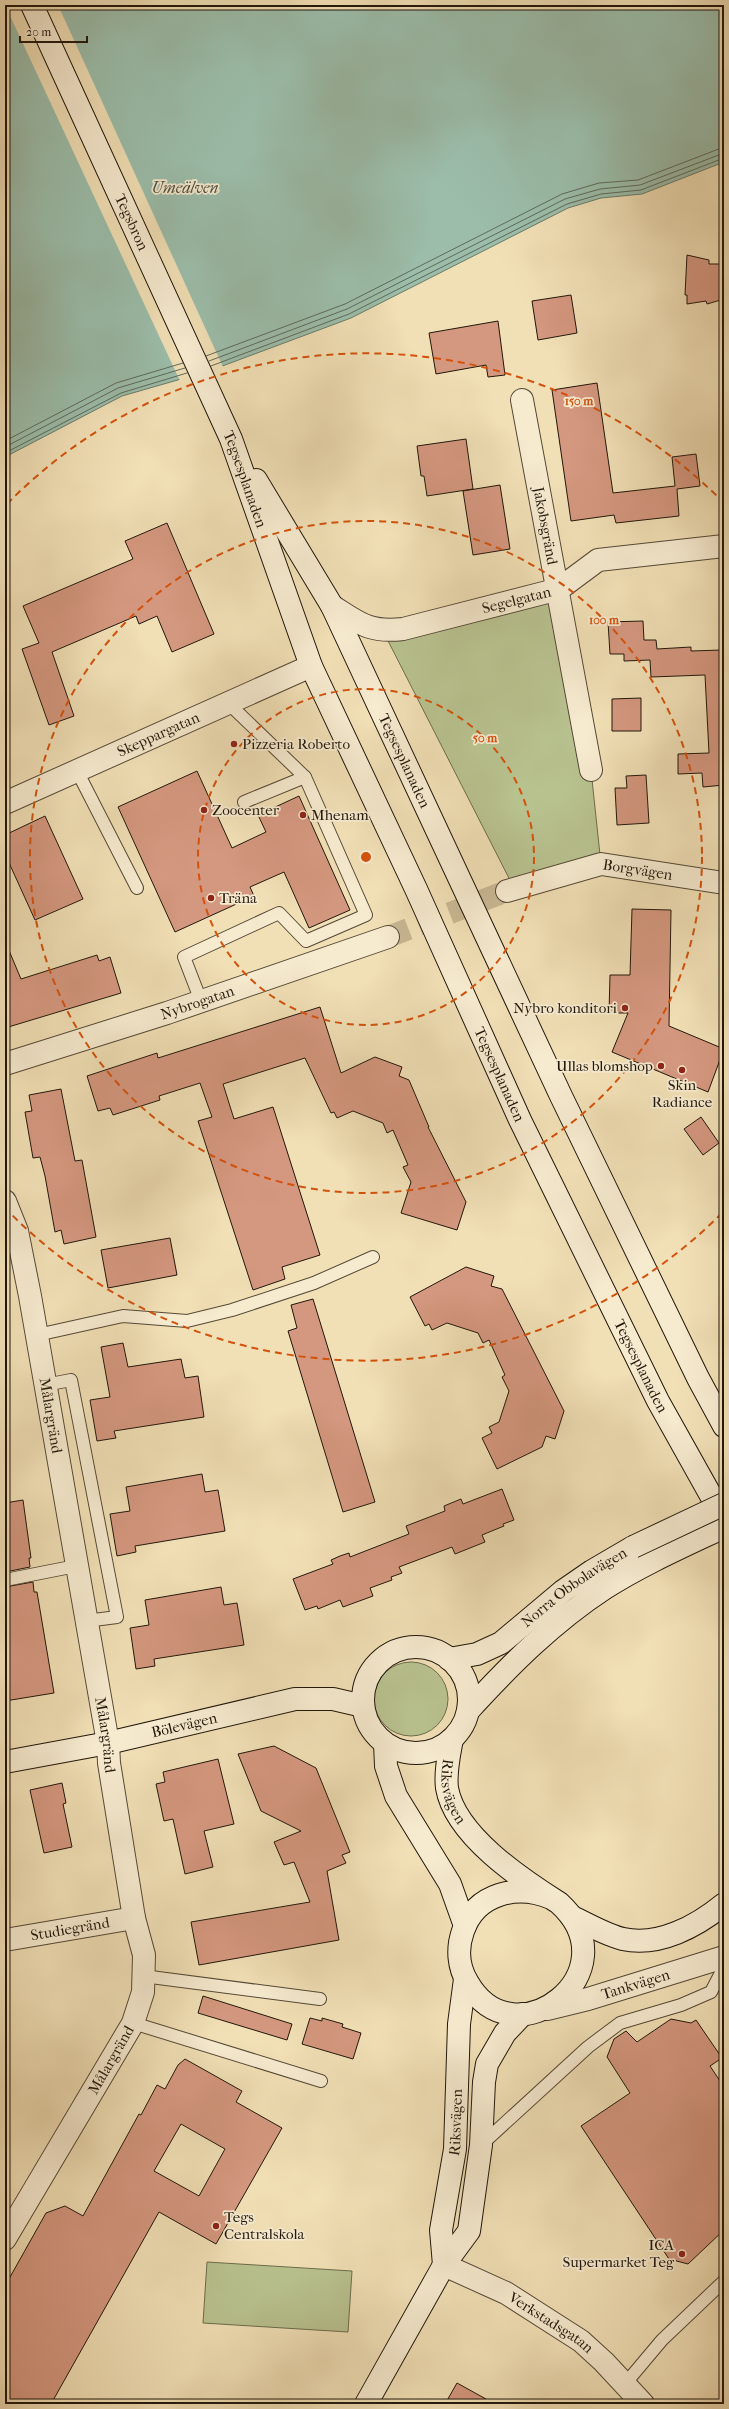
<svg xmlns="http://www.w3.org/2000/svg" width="729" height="2409" font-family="'IM FELL French Canon',serif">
  <rect width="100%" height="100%" fill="#f1dfb5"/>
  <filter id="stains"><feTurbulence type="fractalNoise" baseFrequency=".005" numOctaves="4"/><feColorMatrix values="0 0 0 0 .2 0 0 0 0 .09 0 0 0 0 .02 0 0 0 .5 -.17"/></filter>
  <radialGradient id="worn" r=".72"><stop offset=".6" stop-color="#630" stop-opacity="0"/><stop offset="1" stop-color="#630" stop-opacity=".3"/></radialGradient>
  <g fill="#b8c28f" stroke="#6c6c4d">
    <polygon points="559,589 591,770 601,864 514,888 383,631"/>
    <circle cx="411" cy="1699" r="37"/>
    <polygon points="207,2262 352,2271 348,2332 203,2323"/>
  </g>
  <polygon fill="#9bbdaa" stroke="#6a7b6a" points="5,5 724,5 724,162 642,194 601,198 568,208 351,318 209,371 122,396 5,457"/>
  <polygon fill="#f1dfb5" points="5,5 58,5 223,367 180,381"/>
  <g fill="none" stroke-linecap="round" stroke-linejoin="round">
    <g stroke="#5e6a5a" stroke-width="1">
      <polyline points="206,356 345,304 562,194 599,183 638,180 724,147"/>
      <polyline points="209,361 347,309 565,199 600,189 640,185 724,153"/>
      <polyline points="211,366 349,314 567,204 601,194 641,190 724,158"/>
      <polyline points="5,441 116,383 183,363"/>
      <polyline points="5,447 118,388 185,368"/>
      <polyline points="5,453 121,393 187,373"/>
    </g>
  </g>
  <g fill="#d4977f" stroke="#21170b" fill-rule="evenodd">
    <polygon points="687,255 709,260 709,264 724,264 724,299 707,304 706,301 687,304 687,295 685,295"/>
    <polygon points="571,295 577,333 538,340 532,301"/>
    <polygon points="498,321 505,375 488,377 486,365 436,374 429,333"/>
    <polygon points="597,383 613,493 675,486 672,457 696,454 700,486 677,489 679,516 616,523 614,515 571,521 552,390"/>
    <polygon points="466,439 473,489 427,496 424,476 421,476 417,446"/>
    <polygon points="500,485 510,549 473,555 463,491"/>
    <polygon points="167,523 214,634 172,652 157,616 139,624 136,616 52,652 74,716 49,725 22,649 39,643 23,606 133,559 125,541"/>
    <polygon points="643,621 644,640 656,640 657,649 691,647 691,651 722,650 724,785 703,787 702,773 678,774 678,754 709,753 705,675 651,677 650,660 624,661 624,654 610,654 608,622"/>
    <polygon points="641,698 641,731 612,731 612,699"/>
    <polygon points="197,771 232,848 266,832 258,815 299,796 350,910 309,928 284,872 250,887 254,896 175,932 118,807"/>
    <polygon points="646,775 649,823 617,825 615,788 627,788 626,776"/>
    <polygon points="45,816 83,899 35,920 5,854 5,835"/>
    <polygon points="632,909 671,910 669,1026 724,1049 708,1092 612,1052 628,1013 609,1013 610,975 630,975"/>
    <polygon points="5,941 21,979 97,955 99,961 110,957 121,993 5,1028"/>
    <polygon points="320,1007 341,1073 375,1057 402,1067 399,1076 409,1080 429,1127 428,1127 466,1202 457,1230 401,1213 411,1182 403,1167 408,1165 393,1130 387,1133 383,1123 353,1111 337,1118 334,1112 331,1113 305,1058 223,1084 234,1119 273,1107 320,1255 282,1267 285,1279 253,1290 198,1121 212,1117 200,1083 159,1096 160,1100 113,1115 110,1108 98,1111 87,1076 157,1053 158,1058"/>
    <polygon points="61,1089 75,1161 82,1160 96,1237 64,1244 61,1230 55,1232 45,1176 40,1157 33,1158 25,1112 32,1111 29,1095"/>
    <polygon points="701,1117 719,1143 703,1155 684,1129"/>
    <polygon points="170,1238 177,1275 108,1288 101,1250"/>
    <polygon points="466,1267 494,1276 491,1286 502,1289 564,1411 555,1439 546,1436 542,1447 497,1469 482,1438 492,1433 489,1427 499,1422 509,1391 502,1377 505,1375 489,1340 483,1343 478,1333 447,1323 432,1330 429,1324 425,1326 410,1297"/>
    <polygon points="313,1299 375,1502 343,1512 288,1331 297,1328 291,1305"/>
    <polygon points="123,1343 128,1367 181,1359 185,1378 198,1376 204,1417 114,1431 116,1438 97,1441 90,1400 110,1397 101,1347"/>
    <polygon points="202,1474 205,1492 218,1490 225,1531 135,1546 136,1552 117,1556 110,1514 130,1511 126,1487"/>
    <polygon points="502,1489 514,1520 503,1524 504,1526 482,1535 485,1542 455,1554 452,1547 399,1567 402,1573 391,1577 392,1580 370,1588 373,1596 343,1607 340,1600 318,1609 317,1606 305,1610 293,1579 333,1564 331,1560 340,1556 349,1553 350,1557 409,1534 406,1526 445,1511 444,1506 461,1499 463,1504"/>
    <polygon points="23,1500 31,1558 29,1558 30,1567 5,1572 5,1503"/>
    <polygon points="33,1582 34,1592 37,1592 54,1693 5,1701 5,1587"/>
    <polygon points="221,1587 224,1605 237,1603 244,1645 154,1659 155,1666 136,1669 130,1628 149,1625 145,1600"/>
    <polygon points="274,1746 316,1768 350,1852 342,1855 346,1863 327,1871 339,1940 199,1965 191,1922 310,1902 294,1862 284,1865 274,1842 301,1831 261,1811 238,1754"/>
    <polygon points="218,1759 234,1824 204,1831 213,1867 185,1874 173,1819 164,1821 156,1784 165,1782 163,1772"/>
    <polygon points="62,1783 66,1803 63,1804 72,1847 44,1853 30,1790"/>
    <polygon points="203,1996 292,2024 287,2040 198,2013"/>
    <polygon points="310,2018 322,2021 322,2018 343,2024 342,2027 361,2033 353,2059 302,2044"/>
    <polygon points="671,2019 691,2023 696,2020 722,2058 710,2066 724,2087 724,2230 688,2264 669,2259 581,2126 630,2093 607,2057 614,2039 626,2031 637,2042"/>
    <path d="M185,2059L242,2091L236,2102L282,2128L216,2244L159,2212L51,2404H5V2304L9,2303L5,2286L46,2213L65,2206L83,2216L139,2114L141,2115L157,2085L165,2089L178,2065ZM181,2124L225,2149L199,2196L154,2171Z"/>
    <polygon points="457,2383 495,2404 445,2404"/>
  </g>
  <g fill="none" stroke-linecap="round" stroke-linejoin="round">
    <polyline stroke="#c7b793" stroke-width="22" stroke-dasharray="22 11" stroke-linecap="butt" points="388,937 507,891"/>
    <defs>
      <g id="lane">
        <polyline points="228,703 305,777"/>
        <polyline points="77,771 137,888"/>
        <polyline points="201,1001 184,957 279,913 306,941 366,915 305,777 244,802"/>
        <polyline points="37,1335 123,1316 187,1321 232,1310 314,1283 373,1257"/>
        <polyline points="45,1385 71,1380 117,1617 86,1621"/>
        <polyline points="5,1580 76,1566"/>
        <polyline points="143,1976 320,1999"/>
        <polyline points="133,2023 321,2081"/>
        <polyline points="481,2145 588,2047 620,2023 681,2005 711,1992 724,1967"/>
        <polyline points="625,2384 662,2340 724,2281"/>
      </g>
      <g id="street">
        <path id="s1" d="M522,400L591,770"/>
        <path id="s2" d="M332,606C359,623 369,633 403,629L559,589L598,560L724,546"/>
        <path id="s3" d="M5,803L311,666"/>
        <path id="s4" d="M507,891L601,864L724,883"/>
        <path id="s5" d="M5,1064L167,1013L388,937"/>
        <path id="s6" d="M5,1201L17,1231L30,1296L108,1743L109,1763L134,1918L144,1955L143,1992L133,2023L5,2239"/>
        <path id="s7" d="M5,1940L134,1918"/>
        <path id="s8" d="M547,2009L588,1999L724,1957"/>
        <path id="s9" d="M444,2265L506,2293L581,2341L604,2362L643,2404"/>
      </g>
      <g id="secondary">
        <path id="s10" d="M32,5L231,439L311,666L416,889L520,1120L658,1401L724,1519"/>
        <path id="s11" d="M256,480L332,606L561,1096L698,1378L724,1426"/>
        <circle cx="416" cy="1700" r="53"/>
        <path id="s12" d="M449,1659L477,1654L501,1643L563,1591L592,1571L633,1547"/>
        <path d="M468,1711C510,1665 553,1622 605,1588C643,1564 684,1546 724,1527"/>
        <path id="s13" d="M452,1739C449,1755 445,1772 447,1788C455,1835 521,1879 559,1903C634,1971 515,2064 468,1983C458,1967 457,1948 463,1931C476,1893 517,1884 551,1898"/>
        <polyline points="385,1744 386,1766 396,1796 450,1884 465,1926"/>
        <path id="s14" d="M5,1762L108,1743L295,1699H333L363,1706"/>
        <path d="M572,1917C588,1924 606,1935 623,1939C659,1947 697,1926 724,1904"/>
        <path id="s15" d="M444,2265L441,2230L455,2149L459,2024L465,1979"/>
        <polyline points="366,2404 444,2265 469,2231 481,2145 484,2082 487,2064 505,2033 523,2014"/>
      </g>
    </defs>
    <use href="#lane" stroke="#554936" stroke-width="14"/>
    <use href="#street" stroke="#554936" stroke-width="24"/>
    <use href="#secondary" stroke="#21170b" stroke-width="24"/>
    <use href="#lane" stroke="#f6eacf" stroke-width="12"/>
    <use href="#street" stroke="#f6eacf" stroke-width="22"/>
    <use href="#secondary" stroke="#f6eacf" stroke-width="22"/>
    <defs>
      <polyline id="secondary-bridge" points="633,1547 724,1504"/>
    </defs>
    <use href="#secondary-bridge" stroke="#21170b" stroke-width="24" stroke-linecap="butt"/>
    <use href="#secondary-bridge" stroke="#f6eacf" stroke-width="22"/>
  </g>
  <g fill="none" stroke="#d4520c" stroke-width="2" stroke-dasharray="7 5">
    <circle cx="366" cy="857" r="168"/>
    <circle cx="366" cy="857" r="336"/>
    <path d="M722 1213A503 503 0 0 1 7 1210M7 504A503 503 0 0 1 722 501"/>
  </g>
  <g fill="#8f2418" stroke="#f6eacf" stroke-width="1.5">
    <circle cx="234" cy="744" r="4"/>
    <circle cx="204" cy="810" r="4"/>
    <circle cx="303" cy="815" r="4"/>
    <circle cx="211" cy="898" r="4"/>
    <circle cx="625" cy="1008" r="4"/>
    <circle cx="661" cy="1066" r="4"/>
    <circle cx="682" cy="1070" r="4"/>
    <circle cx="216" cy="2226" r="4"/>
    <circle cx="682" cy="2254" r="4"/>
  </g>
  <g text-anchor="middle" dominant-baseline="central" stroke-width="3.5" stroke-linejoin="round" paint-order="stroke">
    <g font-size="15" fill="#21170b" stroke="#f6eacf">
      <text stroke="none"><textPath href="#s10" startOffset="239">Tegsbron</textPath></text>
      <text stroke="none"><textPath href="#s10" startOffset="520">Tegsesplanaden</textPath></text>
      <text stroke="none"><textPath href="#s1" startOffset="128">Jakobsgränd</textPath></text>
      <text stroke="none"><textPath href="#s2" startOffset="194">Segelgatan</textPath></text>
      <text stroke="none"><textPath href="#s3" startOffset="168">Skeppargatan</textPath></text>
      <text stroke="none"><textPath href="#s11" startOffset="318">Tegsesplanaden</textPath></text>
      <text stroke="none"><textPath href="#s4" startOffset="135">Borgvägen</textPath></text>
      <text stroke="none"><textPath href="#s5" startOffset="202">Nybrogatan</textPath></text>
      <text stroke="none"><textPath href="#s10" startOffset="1168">Tegsesplanaden</textPath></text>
      <text stroke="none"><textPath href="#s10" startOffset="1492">Tegsesplanaden</textPath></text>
      <text stroke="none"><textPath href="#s6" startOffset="220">Målargränd</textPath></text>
      <text stroke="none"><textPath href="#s12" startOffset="147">Norra Obbolavägen</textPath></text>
      <text stroke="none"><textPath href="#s14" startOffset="183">Bölevägen</textPath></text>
      <text stroke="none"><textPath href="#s6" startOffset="544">Målargränd</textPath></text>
      <text stroke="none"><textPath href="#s13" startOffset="54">Riksvägen</textPath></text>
      <text stroke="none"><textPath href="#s7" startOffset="66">Studiegränd</textPath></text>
      <text stroke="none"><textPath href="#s8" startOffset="92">Tankvägen</textPath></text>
      <text transform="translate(111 2060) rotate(-60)">Målargränd</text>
      <text stroke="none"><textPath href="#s15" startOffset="144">Riksvägen</textPath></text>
      <text stroke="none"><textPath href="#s9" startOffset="122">Verkstadsgatan</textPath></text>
    </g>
    <g font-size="15" fill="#21170b" stroke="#f6eacf" text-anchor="start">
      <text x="242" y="744">Pizzeria Roberto</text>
      <text x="212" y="810">Zoocenter</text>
      <text x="311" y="815">Mhenam</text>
      <text x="219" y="898">Träna</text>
      <text x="617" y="1008" text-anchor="end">Nybro konditori</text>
      <text x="653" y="1066" text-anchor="end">Ullas blomshop</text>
      <text x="682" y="1085" text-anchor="middle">Skin<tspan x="682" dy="17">Radiance</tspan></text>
      <text x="224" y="2217">Tegs<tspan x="224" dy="17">Centralskola</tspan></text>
      <text x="674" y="2245" text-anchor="end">ICA<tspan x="674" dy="17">Supermarket Teg</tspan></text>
    </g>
    <g font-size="16" font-style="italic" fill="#4c5143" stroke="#f6eacf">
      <text x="185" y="187">Umeälven</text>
    </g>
  </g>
  <circle cx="366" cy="857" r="6" fill="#d4520c" stroke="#f6eacf" stroke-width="2"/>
  <g font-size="12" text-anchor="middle" font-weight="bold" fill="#d4520c" stroke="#f6eacf" stroke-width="3.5" stroke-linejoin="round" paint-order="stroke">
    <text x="579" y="405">150 m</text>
    <text x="604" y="624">100 m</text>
    <text x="485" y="742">50 m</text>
  </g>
  <rect width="729" height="2409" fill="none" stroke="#f1dfb5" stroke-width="20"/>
  <rect x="6" y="6" width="717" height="2397" fill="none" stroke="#21170b" stroke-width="2"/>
  <rect x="10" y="10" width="709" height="2389" fill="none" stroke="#21170b"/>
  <path d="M20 36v6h67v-6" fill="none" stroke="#21170b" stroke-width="2"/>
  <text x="26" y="36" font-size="12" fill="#21170b" stroke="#f6eacf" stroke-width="3" paint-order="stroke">20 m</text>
  <rect width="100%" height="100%" filter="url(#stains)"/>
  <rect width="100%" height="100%" fill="url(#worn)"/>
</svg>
